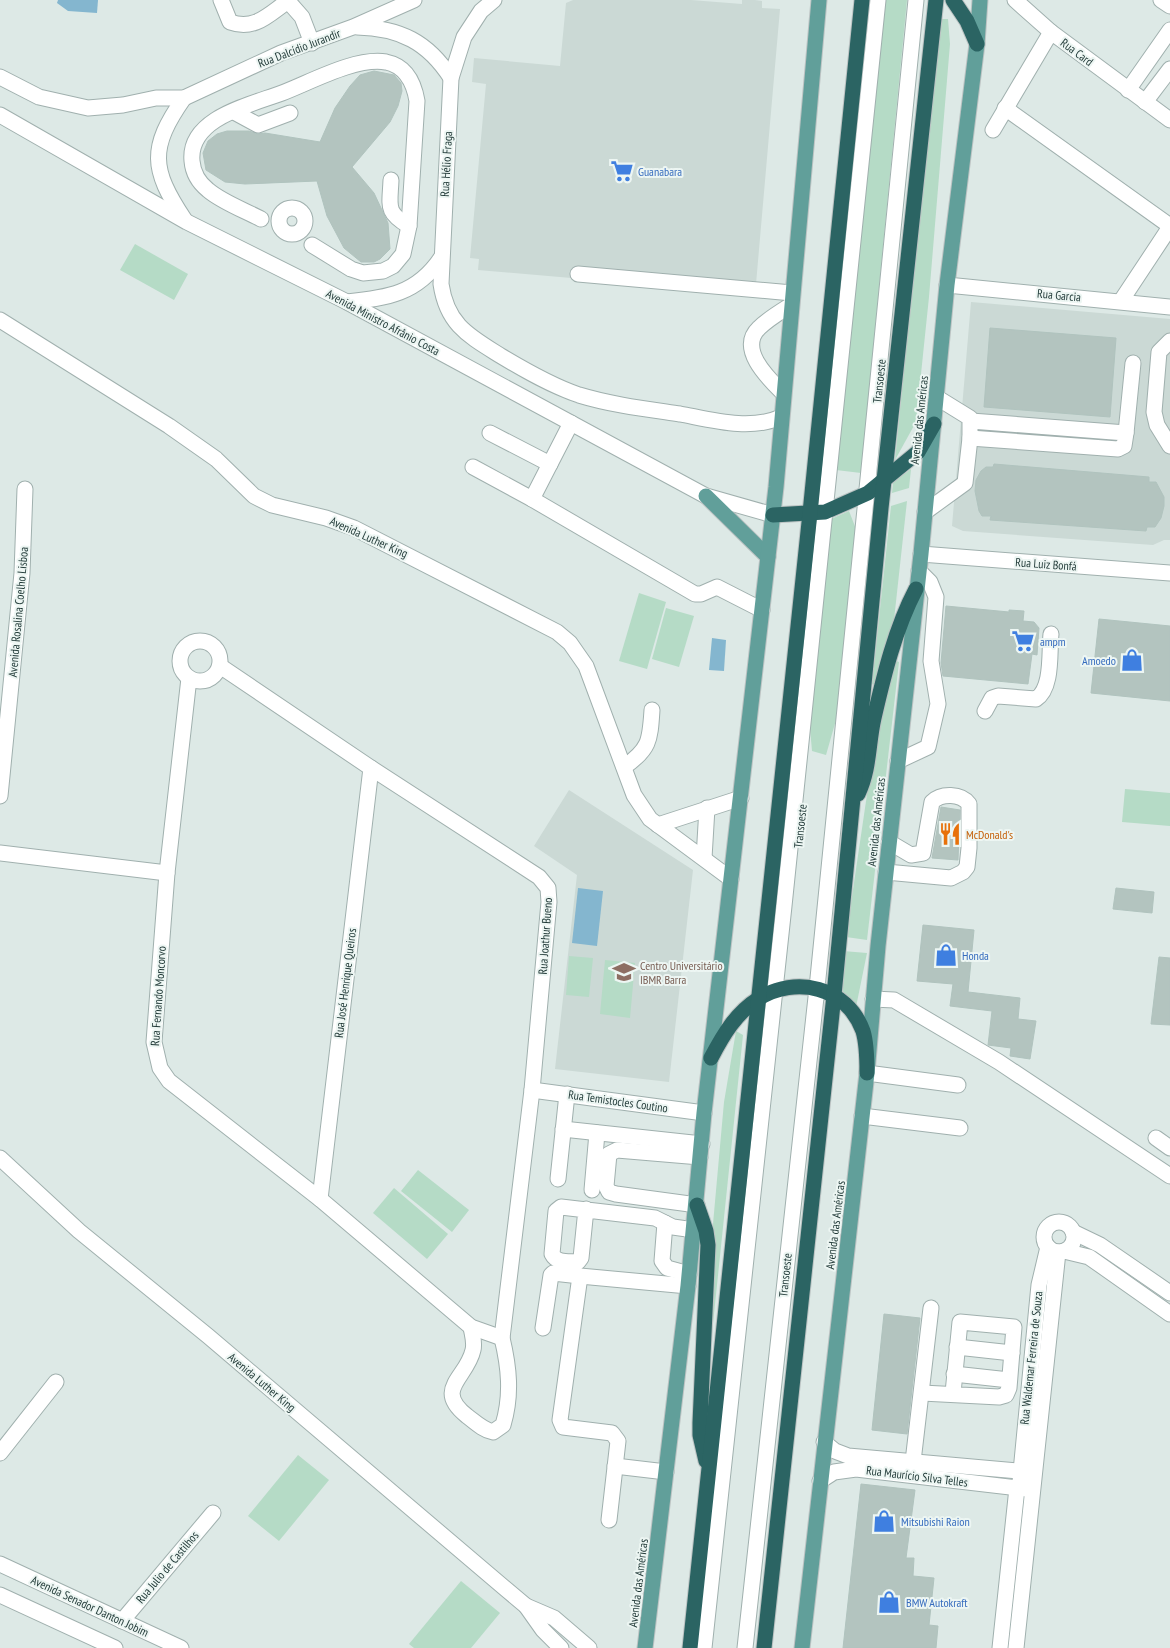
<svg xmlns="http://www.w3.org/2000/svg" width="1170" height="1648" font-family="'PT Sans Narrow',sans-serif">
  <rect width="100%" height="100%" fill="#dde9e6"/>
  <g fill="#cbd9d5">
    <polygon points="573,0 691,0 742,4 742,0 755,0 762,1 762,8 780,9 756,284 766,295 478,270 479,259 470,258 486,84 472,82 474,58 560,66 566,3"/>
    <polygon points="971,302 1170,319 1170,540 1164,540 1153,545 963,531 952,526"/>
    <polygon points="569,790 693,870 669,1082 555,1069 577,875 534,846"/>
  </g>
  <g fill="#b5dbc6">
    <polygon points="882,0 907,0 861,473 836,470"/>
    <polygon points="939,19 948,19 950,44 929,297 916,422 895,460"/>
    <polygon points="135,244 188,274 174,300 120,270"/>
    <polygon points="911,469 909,488 892,493 893,482"/>
    <polygon points="907,501 893,629 878,686 872,684 891,506"/>
    <polygon points="849,511 856,529 838,713 826,755 812,751 809,717 829,520"/>
    <polygon points="639,593 666,602 647,669 619,661"/>
    <polygon points="666,608 694,616 679,667 652,659"/>
    <polygon points="894,660 899,662 867,940 846,937 879,713"/>
    <polygon points="1125,789 1170,793 1170,826 1122,822"/>
    <polygon points="843,951 867,953 856,1007 839,993"/>
    <polygon points="569,956 593,958 589,997 566,995"/>
    <polygon points="605,960 635,963 630,1018 600,1014"/>
    <polygon points="736,1031 743,1035 709,1362 711,1246 724,1102"/>
    <polygon points="418,1170 469,1210 452,1232 401,1191"/>
    <polygon points="394,1188 448,1234 427,1259 373,1213"/>
    <polygon points="298,1455 329,1480 279,1541 248,1516"/>
    <polygon points="461,1581 500,1613 471,1648 414,1648 409,1644"/>
  </g>
  <g fill="#84b6cf">
    <polygon points="58,0 98,0 97,13 68,11 57,3"/>
    <polygon points="712,638 726,640 724,671 709,670"/>
    <polygon points="578,888 603,891 597,946 572,943"/>
  </g>
  <g fill="#b3c4bf" stroke="#b0c3be">
    <polygon points="374,71 394,75 401,83 402,91 398,106 390,122 352,167 374,193 388,223 390,249 380,259 374,262 361,262 344,248 327,216 317,181 245,184 225,182 206,170 203,153 208,141 217,134 227,131 249,131 258,134 265,133 320,142 335,108 350,86 360,75"/>
    <polygon points="990,328 1116,338 1110,417 984,407"/>
    <polygon points="994,464 1149,477 1149,482 1156,482 1164,497 1164,506 1161,518 1155,527 1147,527 1146,531 990,520 991,516 982,516 979,511 975,491 976,480 981,471 986,467 993,467"/>
    <polygon points="946,606 1009,612 1009,610 1024,611 1023,621 1034,622 1039,628 1037,655 1032,654 1028,684 943,676 941,663"/>
    <polygon points="1099,619 1170,626 1170,701 1091,693"/>
    <polygon points="941,807 960,810 958,860 932,858"/>
    <polygon points="1116,888 1154,892 1152,913 1113,909"/>
    <polygon points="923,925 974,930 968,992 1020,998 1018,1019 1036,1021 1030,1059 1010,1056 1011,1048 988,1045 992,1011 950,1006 953,984 917,981"/>
    <polygon points="1159,957 1170,958 1170,1025 1151,1024"/>
    <polygon points="884,1314 920,1318 907,1434 872,1430"/>
    <polygon points="861,1484 915,1490 906,1558 914,1558 913,1576 934,1578 929,1625 938,1626 936,1648 843,1648"/>
  </g>
  <g fill="none" stroke-linecap="round" stroke-linejoin="round">
    <defs>
      <g id="minor">
        <path d="M221,0L230,22C255,31 269,14 288,1"/>
        <polyline points="287,0 302,17 312,43"/>
        <path d="M494,0L481,11L464,37L451,78L441,284C447,325 469,336 501,356C526,371 552,386 579,395C612,405 646,409 680,414C712,420 750,431 781,417"/>
        <polyline points="1015,0 1051,32"/>
        <polyline points="1161,0 1170,6"/>
        <path d="M357,27C400,28 428,42 451,78"/>
        <polyline points="0,77 39,97 88,108 123,105 156,98 184,98 281,53 353,27 414,0"/>
        <polyline points="1128,90 1170,30"/>
        <path d="M184,98C149,148 151,169 184,219"/>
        <polyline points="1145,102 1170,69"/>
        <polyline points="1005,108 1170,226"/>
        <polyline points="234,112 258,125 290,113"/>
        <polyline points="0,115 187,222 347,302 706,496 773,515"/>
        <polyline points="993,130 1051,32 1170,120"/>
        <path d="M391,180C390,206 385,212 409,226"/>
        <circle cx="292" cy="221" r="13"/>
        <path d="M261,219C244,210 222,202 208,190C198,182 193,173 192,161C188,118 250,105 282,93C311,82 355,57 386,62C406,66 414,83 417,101L409,226L403,254L393,266L383,271L363,273L351,269L312,245"/>
        <polyline points="578,274 792,293"/>
        <polyline points="947,285 1170,307"/>
        <polyline points="1121,301 1170,227"/>
        <path d="M347,302C387,298 417,294 441,258"/>
        <polyline points="0,320 169,426 216,459 254,496 272,505 326,518 354,528 557,632 570,643 586,666 634,795 650,819 731,879"/>
        <polyline points="1170,341 1159,352 1154,412 1157,425 1170,446"/>
        <path d="M783,393C769,379 737,349 759,328C768,319 780,312 791,305"/>
        <polyline points="490,433 550,464"/>
        <polyline points="1126,433 1133,363"/>
        <polyline points="970,438 1118,449 1124,446 1126,433 971,421"/>
        <polyline points="473,467 532,499 695,594 701,594 717,587 762,610"/>
        <polyline points="532,499 571,423"/>
        <polyline points="925,512 965,483 970,438 970,418 936,397"/>
        <polyline points="921,554 1170,573"/>
        <circle cx="200" cy="661" r="20"/>
        <path d="M220,666L371,768L539,877L548,888L549,902L532,1090L502,1338C509,1367 512,1395 503,1425L493,1432C483,1430 475,1422 467,1416C433,1389 467,1378 473,1350C475,1342 472,1334 471,1327"/>
        <polyline points="189,678 167,873 154,1042 160,1068 169,1081 320,1199 471,1327 502,1338"/>
        <path d="M985,711L992,698L998,696L1036,699C1053,688 1049,652 1051,634"/>
        <polyline points="898,761 928,747 938,704 931,661 936,597 930,582 919,571"/>
        <path d="M624,767C650,749 650,740 652,710"/>
        <polyline points="0,796 22,573 25,489"/>
        <polyline points="658,825 741,798"/>
        <polyline points="0,853 167,873"/>
        <polyline points="704,858 707,808"/>
        <path d="M886,872L951,878L963,872L967,867L969,848V804C961,793 941,793 932,802L923,853L911,855L889,842"/>
        <polyline points="873,999 894,1000 999,1062 1170,1176"/>
        <polyline points="867,1073 958,1085"/>
        <polyline points="532,1090 704,1113"/>
        <polyline points="862,1116 960,1128"/>
        <polyline points="563,1129 702,1144"/>
        <polyline points="1156,1138 1170,1148"/>
        <polyline points="0,1158 79,1231 208,1336 507,1590 526,1606 554,1618 589,1648"/>
        <polyline points="558,1179 567,1094"/>
        <polyline points="592,1190 597,1133"/>
        <polyline points="320,1199 371,768"/>
        <polyline points="697,1205 616,1194 609,1192 606,1186 609,1154 617,1150 700,1157"/>
        <path d="M586,1209L581,1258L578,1262C569,1261 557,1264 552,1254L556,1211L561,1207L655,1218L673,1227L694,1230"/>
        <circle cx="1059" cy="1237" r="15"/>
        <polyline points="665,1223 662,1261 667,1268 689,1274"/>
        <polyline points="1073,1232 1100,1245 1170,1293"/>
        <polyline points="1064,1251 1089,1257 1170,1314"/>
        <polyline points="543,1328 551,1275 553,1273 580,1276"/>
        <polyline points="957,1347 1012,1353"/>
        <polyline points="954,1374 1009,1380"/>
        <polyline points="922,1393 999,1397 1006,1395 1009,1388 1014,1327 960,1322 953,1393"/>
        <polyline points="824,1442 835,1451 848,1456 1029,1472"/>
        <polyline points="0,1453 56,1382"/>
        <polyline points="615,1466 666,1472"/>
        <polyline points="912,1470 931,1308"/>
        <polyline points="820,1481 834,1472 856,1469 1027,1489"/>
        <polyline points="609,1520 618,1441 612,1433 563,1427 560,1420 580,1276 688,1286"/>
        <polyline points="0,1564 181,1648"/>
        <polyline points="0,1595 115,1648"/>
        <polyline points="526,1606 543,1630 561,1648"/>
        <polyline points="122,1621 213,1513"/>
        <polyline points="704,1648 784,906 878,0"/>
        <polyline points="745,1648 817,988 916,0"/>
        <polyline points="1000,1648 1017,1488 1020,1482 1039,1285 1048,1247"/>
        <polyline points="1016,1648 1058,1252"/>
      </g>
      <g id="major">
        <polyline points="706,496 768,557"/>
        <polyline points="645,1648 688,1286 704,1113 776,487 819,0"/>
        <polyline points="802,1648 867,1073 878,946 921,554 947,285 977,44 980,0"/>
      </g>
      <g id="highway">
        <polyline points="953,0 967,21 977,44"/>
        <polyline points="773,515 825,512 868,493 918,452 934,424"/>
        <path d="M858,794C870,769 868,744 874,718C884,675 895,629 916,589"/>
        <path d="M711,1058C723,1035 736,1013 758,999C796,975 847,987 863,1031C867,1044 867,1059 867,1073"/>
        <polyline points="697,1205 706,1231 708,1245 700,1423 700,1435 706,1461"/>
        <polyline points="690,1648 810,513 862,0"/>
        <polyline points="764,1648 834,995 881,508 936,0"/>
      </g>
    </defs>
    <use href="#minor" stroke="#a0b0ae" stroke-width="17"/>
    <use href="#major" stroke="#bcc3c3" stroke-width="17"/>
    <use href="#highway" stroke="#bcc3c3" stroke-width="17"/>
    <use href="#minor" stroke="#fff" stroke-width="15"/>
    <use href="#major" stroke="#619f9a" stroke-width="15"/>
    <use href="#highway" stroke="#2b6463" stroke-width="15"/>
  </g>
  <defs>
    <symbol id="supermarket-bare" viewBox="-9 -9 18 18"><path d="M-6-5.5h2.5l.6 2H6L4.5 2H-2.5L-4.4-4H-6ZM-1.5 3.2a1.3 1.3 0 1 0 .1 0ZM3 3.2a1.3 1.3 0 1 0 .1 0Z" fill="#3f7fe0" stroke="#edf6f3" stroke-width="2.5" paint-order="stroke"/></symbol>
    <symbol id="shop-bare" viewBox="-9 -9 18 18"><path d="M-5-2.5h2.3a2.7 3.5 0 0 1 5.4 0H5L5.5 6h-11ZM-1.5-2.5h3a1.5 2.3 0 0 0-3 0Z" fill="#3f7fe0" stroke="#edf6f3" stroke-width="2.5" paint-order="stroke"/></symbol>
    <symbol id="restaurant-bare" viewBox="-9 -9 18 18"><path d="M-5-6h1v4h1v-4h1v4h1v-4h1v5L-1.5 .5V6h-2V.5L-5-1ZM5-6V6H3V1.5H1.5Q1.5-4 5-6Z" fill="#e8710a" stroke="#edf6f3" stroke-width="2.5" paint-order="stroke"/></symbol>
    <symbol id="university-bare" viewBox="-9 -9 18 18"><path d="M0-5L7-2L0 1L-7-2ZM-4 1L0 2.5L4 1V4Q0 6-4 4Z" fill="#8d6e63" stroke="#edf6f3" stroke-width="2.5" paint-order="stroke"/></symbol>
  </defs>
  <g fill-rule="evenodd">
    <use href="#supermarket-bare" x="606" y="155" width="32" height="32"/>
    <use href="#supermarket-bare" x="1007" y="625" width="32" height="32"/>
    <use href="#shop-bare" x="1116" y="644" width="32" height="32"/>
    <use href="#restaurant-bare" x="934" y="818" width="32" height="32"/>
    <use href="#shop-bare" x="930" y="939" width="32" height="32"/>
    <use href="#university-bare" x="608" y="956" width="32" height="32"/>
    <use href="#shop-bare" x="868" y="1505" width="32" height="32"/>
    <use href="#shop-bare" x="873" y="1586" width="32" height="32"/>
  </g>
  <g text-anchor="middle" dominant-baseline="central" stroke-width="4" stroke-linejoin="round" paint-order="stroke">
    <g font-size="12" fill="#1f3836" stroke="#edf6f3">
      <text transform="translate(299 48) rotate(-21)">Rua Dalcídio Jurandir</text>
      <text transform="translate(1077 52) rotate(37)">Rua Card</text>
      <text transform="translate(446 164) rotate(-87)">Rua Hélio Fraga</text>
      <text transform="translate(1059 295) rotate(5)">Rua Garcia</text>
      <text transform="translate(383 322) rotate(28)">Avenida Ministro Afrânio Costa</text>
      <text transform="translate(879 381) rotate(-84)">Transoeste</text>
      <text transform="translate(919 420) rotate(-84)">Avenida das Américas</text>
      <text transform="translate(369 537) rotate(24)">Avenida Luther King</text>
      <text transform="translate(1046 564) rotate(4)">Rua Luiz Bonfá</text>
      <text transform="translate(18 612) rotate(-85)">Avenida Rosalina Coelho Lisboa</text>
      <text transform="translate(876 822) rotate(-84)">Avenida das Américas</text>
      <text transform="translate(800 826) rotate(-84)">Transoeste</text>
      <text transform="translate(545 936) rotate(-86)">Rua Joathur Bueno</text>
      <text transform="translate(345 983) rotate(-83)">Rua José Henrique Queiros</text>
      <text transform="translate(158 996) rotate(-86)">Rua Fernando Moncorvo</text>
      <text transform="translate(618 1101) rotate(8)">Rua Temistocles Coutino</text>
      <text transform="translate(835 1225) rotate(-83)">Avenida das Américas</text>
      <text transform="translate(785 1275) rotate(-84)">Transoeste</text>
      <text transform="translate(1031 1358) rotate(-84)">Rua Waldemar Ferreira de Souza</text>
      <text transform="translate(262 1382) rotate(40)">Avenida Luther King</text>
      <text transform="translate(917 1476) rotate(7)">Rua Maurício Silva Telles</text>
      <text transform="translate(167 1567) rotate(-50)">Rua Julio de Castilhos</text>
      <text transform="translate(638 1583) rotate(-83)">Avenida das Américas</text>
      <text transform="translate(90 1606) rotate(25)">Avenida Senador Danton Jobim</text>
    </g>
    <g font-size="12" fill="#366cbe" stroke="#edf6f3" text-anchor="start">
      <text x="638" y="171">Guanabara</text>
      <text x="1040" y="641">ampm</text>
      <text x="1116" y="660" text-anchor="end">Amoedo</text>
      <text x="962" y="955">Honda</text>
      <text x="901" y="1521">Mitsubishi Raion</text>
      <text x="906" y="1602">BMW Autokraft</text>
    </g>
    <g font-size="12" fill="#c56008" stroke="#edf6f3" text-anchor="start">
      <text x="966" y="834">McDonald's</text>
    </g>
    <g font-size="12" fill="#785e54" stroke="#edf6f3" text-anchor="start">
      <text x="640" y="965">Centro Universitário<tspan x="640" dy="14">IBMR Barra</tspan></text>
    </g>
  </g>
</svg>
